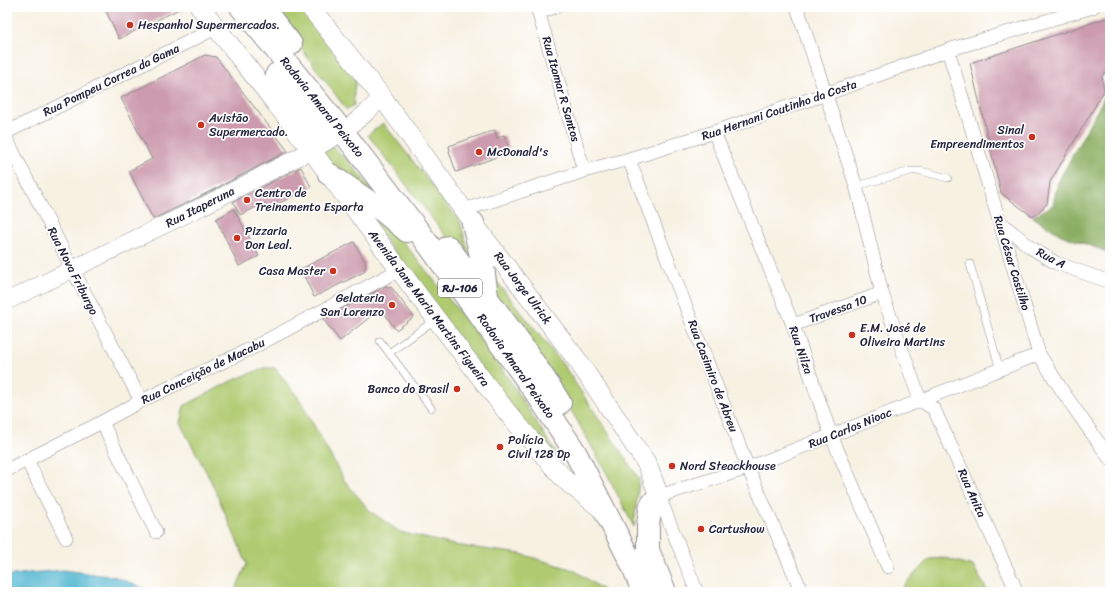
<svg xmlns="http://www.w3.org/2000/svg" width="1117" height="599" font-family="Sriracha,sans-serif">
  <rect width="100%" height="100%" fill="#fff"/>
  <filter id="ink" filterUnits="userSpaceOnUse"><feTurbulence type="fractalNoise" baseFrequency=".025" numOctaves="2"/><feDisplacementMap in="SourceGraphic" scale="8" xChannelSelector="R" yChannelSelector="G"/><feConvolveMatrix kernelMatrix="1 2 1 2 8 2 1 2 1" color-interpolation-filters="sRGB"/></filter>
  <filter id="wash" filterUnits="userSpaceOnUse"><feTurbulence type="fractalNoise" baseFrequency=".012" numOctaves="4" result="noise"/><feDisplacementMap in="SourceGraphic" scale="16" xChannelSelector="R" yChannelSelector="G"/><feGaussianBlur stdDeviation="0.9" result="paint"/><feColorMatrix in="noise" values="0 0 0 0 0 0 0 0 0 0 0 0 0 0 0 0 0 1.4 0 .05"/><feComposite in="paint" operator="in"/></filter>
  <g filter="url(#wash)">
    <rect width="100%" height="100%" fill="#f7f1e2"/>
    <g fill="#afca70" stroke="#687656">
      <polygon points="270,7 301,7 356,82 354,90 354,105 347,110"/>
      <polygon points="383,123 460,221 473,268 457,251 368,135"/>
      <polygon points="333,145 342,156 348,160 374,193 339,174 322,153"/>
      <polygon points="365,207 396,233 474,330 511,382 556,453 549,457 376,228"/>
      <polygon points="486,264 498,283 564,366 639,479 634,527 607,474 578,422 546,371 493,297"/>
      <polygon points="264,368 275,368 300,400 344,480 370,511 400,532 454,545 521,554 574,570 606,592 233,592 236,588 247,564 211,481 180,423 184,406 231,381"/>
      <polygon points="945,558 973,566 988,592 899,592 904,585 929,559"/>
    </g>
    <polygon fill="#8bae62" stroke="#56684e" points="1110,87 1110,253 1061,235 1033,217 1053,205 1058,182"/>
    <polygon fill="#54b8d2" stroke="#3b6d86" points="64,570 116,577 153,592 7,592 7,576 28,573"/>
    <g id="blocks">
      <g fill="#cc9bad">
        <polygon points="113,7 183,7 119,39 106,11"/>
        <polygon points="1110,17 1110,69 1102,76 1104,91 1050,182 1047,204 1033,217 1001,193 970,63"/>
        <polygon points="205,55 216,57 288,151 197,198 153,219 129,171 152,159 121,98"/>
        <polygon points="495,130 497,138 504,135 510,152 456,172 449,151 450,151 449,146"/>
        <polygon points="301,167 311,187 268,209 265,203 240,215 233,202"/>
        <polygon points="234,209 259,256 239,266 216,219"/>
        <polygon points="354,242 366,263 365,269 364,272 314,297 301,269"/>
        <polygon points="386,286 392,288 395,292 414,317 396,330 381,308 340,341 323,319"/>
      </g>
    </g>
  </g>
  <g filter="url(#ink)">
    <use href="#blocks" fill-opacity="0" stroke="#8c8a8e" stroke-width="1"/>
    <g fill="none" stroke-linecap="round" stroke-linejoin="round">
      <defs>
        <g id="service">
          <polyline points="856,186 911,171 921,171 948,178"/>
          <polyline points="970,264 1000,370"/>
          <polyline points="380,341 431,408"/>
          <polyline points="389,353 436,319"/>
        </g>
        <g id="minor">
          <polyline points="537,7 584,171"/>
          <polyline points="797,7 856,186 882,293 920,400 934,409 1017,592"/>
          <polyline points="539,12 555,7"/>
          <polyline points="948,50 1039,354 1063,392 1110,459"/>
          <polyline points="7,132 216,28"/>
          <polyline points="714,132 793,325 831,435 888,567"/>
          <polyline points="7,140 73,270 141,401"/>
          <polyline points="629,159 748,468 802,592"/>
          <polyline points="464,210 584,171 629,159 714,132 826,94 948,50 1093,7"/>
          <polyline points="999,221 1030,247 1056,263 1110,282"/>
          <polyline points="793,325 882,293"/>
          <polyline points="102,422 156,532"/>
          <polyline points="27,460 66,538"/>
          <polyline points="7,470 102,422 141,401 252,348 399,270"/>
          <polyline points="697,592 659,496 748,468 1039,354"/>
        </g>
        <polyline id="tertiary" points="7,301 201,207 312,150 343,132 367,112 382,97"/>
        <g id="secondary">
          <polyline points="200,7 285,115 329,174 421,299 507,412 559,473 565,480 603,510"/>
          <polyline points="310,7 382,97 473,223 578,361 647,464 659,496"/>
        </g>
        <g id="trunk">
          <polyline points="241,7 343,132 420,233 539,397 575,452 633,566 643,592"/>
          <polyline points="262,7 291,44"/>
          <polyline points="277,74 321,130 343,132"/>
          <polyline points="329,174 384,212 407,231"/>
          <polyline points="473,223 482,260 487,296"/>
          <path d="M448,247C487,298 526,348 560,403"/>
          <polyline points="659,496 652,504 650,509 648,526 648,550 664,589 664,592"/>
        </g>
      </defs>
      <use href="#service" stroke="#8c8a8e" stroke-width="8"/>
      <use href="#minor" stroke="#8c8a8e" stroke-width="14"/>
      <use href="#tertiary" stroke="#8c8a8e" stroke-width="18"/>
      <use href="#secondary" stroke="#8c8a8e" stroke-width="20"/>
      <use href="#trunk" stroke="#8c8a8e" stroke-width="24"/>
      <use href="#service" stroke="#fff" stroke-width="7"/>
      <use href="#minor" stroke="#fff" stroke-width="13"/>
      <use href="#tertiary" stroke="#fff" stroke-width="17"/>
      <use href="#secondary" stroke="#fff" stroke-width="19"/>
      <use href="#trunk" stroke="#fff" stroke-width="22"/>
    </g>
  </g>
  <g fill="#c8321e" stroke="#fff" stroke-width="1.5">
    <circle cx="130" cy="25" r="4"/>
    <circle cx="201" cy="125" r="4"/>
    <circle cx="1032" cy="137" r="4"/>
    <circle cx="479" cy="152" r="4"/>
    <circle cx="247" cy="200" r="4"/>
    <circle cx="237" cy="238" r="4"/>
    <circle cx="333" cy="271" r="4"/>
    <circle cx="392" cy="305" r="4"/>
    <circle cx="852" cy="335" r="4"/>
    <circle cx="457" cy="389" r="4"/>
    <circle cx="500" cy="447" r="4"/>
    <circle cx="672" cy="466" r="4"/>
    <circle cx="701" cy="529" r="4"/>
  </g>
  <g text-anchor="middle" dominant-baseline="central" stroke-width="3.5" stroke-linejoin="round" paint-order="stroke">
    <rect fill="#fff" stroke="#646476" stroke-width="1" x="438" y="279" width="44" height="18" rx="3"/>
    <g font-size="11" font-weight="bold" fill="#22223b">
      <text x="460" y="288">RJ-106</text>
    </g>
    <g font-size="12" fill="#22223b" stroke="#fff" text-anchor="start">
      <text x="138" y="25">Hespanhol Supermercados.</text>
      <text x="209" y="118">Avistão<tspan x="209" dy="14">Supermercado.</tspan></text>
      <text x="1024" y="130" text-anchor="end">Sinal<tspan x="1024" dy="14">Empreendimentos</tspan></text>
      <text x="487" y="152">McDonald's</text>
      <text x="255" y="193">Centro de<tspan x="255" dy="14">Treinamento Esparta</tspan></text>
      <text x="245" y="231">Pizzaria<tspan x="245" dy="14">Don Leal.</tspan></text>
      <text x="325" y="271" text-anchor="end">Casa Master</text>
      <text x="384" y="298" text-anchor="end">Gelateria<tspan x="384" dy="14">San Lorenzo</tspan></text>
      <text x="860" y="328">E.M. José de<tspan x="860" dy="14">Oliveira Martins</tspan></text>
      <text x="449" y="389" text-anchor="end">Banco do Brasil</text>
      <text x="508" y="440">Polícia<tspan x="508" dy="14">Civil 128 Dp</tspan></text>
      <text x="680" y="466">Nord Steackhouse</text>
      <text x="709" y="529">Cartushow</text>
    </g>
    <g font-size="12" fill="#22223b" stroke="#fff">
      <text transform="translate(111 80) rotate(-26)">Rua Pompeu Correa da Gama</text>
      <text transform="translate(561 89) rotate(74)">Rua Itamar R Santos</text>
      <text transform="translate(322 107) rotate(51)">Rodovia Amaral Peixoto</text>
      <text transform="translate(779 110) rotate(-19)">Rua Hernani Coutinho da Costa</text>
      <text transform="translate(200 207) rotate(-27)">Rua Itaperuna</text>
      <text transform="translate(1051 258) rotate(27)">Rua A</text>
      <text transform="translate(1012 263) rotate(73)">Rua César Castilho</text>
      <text transform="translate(73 271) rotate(63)">Rua Nova Friburgo</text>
      <text transform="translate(523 288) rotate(53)">Rua Jorge Ulrick</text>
      <text transform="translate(429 308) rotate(53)">Avenida Jane Maria Martins Figueira</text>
      <text transform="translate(838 309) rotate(-20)">Travessa 10</text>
      <text transform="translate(801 350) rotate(71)">Rua Nilza</text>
      <text transform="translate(516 366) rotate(55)">Rodovia Amaral Peixoto</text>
      <text transform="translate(203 371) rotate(-26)">Rua Conceição de Macabu</text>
      <text transform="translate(713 376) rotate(69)">Rua Casimiro de Abreu</text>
      <text transform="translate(850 428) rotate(-22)">Rua Carlos Nioac</text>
      <text transform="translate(972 493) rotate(66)">Rua Anita</text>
    </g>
  </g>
  <rect width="1117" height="599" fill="none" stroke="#fff" stroke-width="24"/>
</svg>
